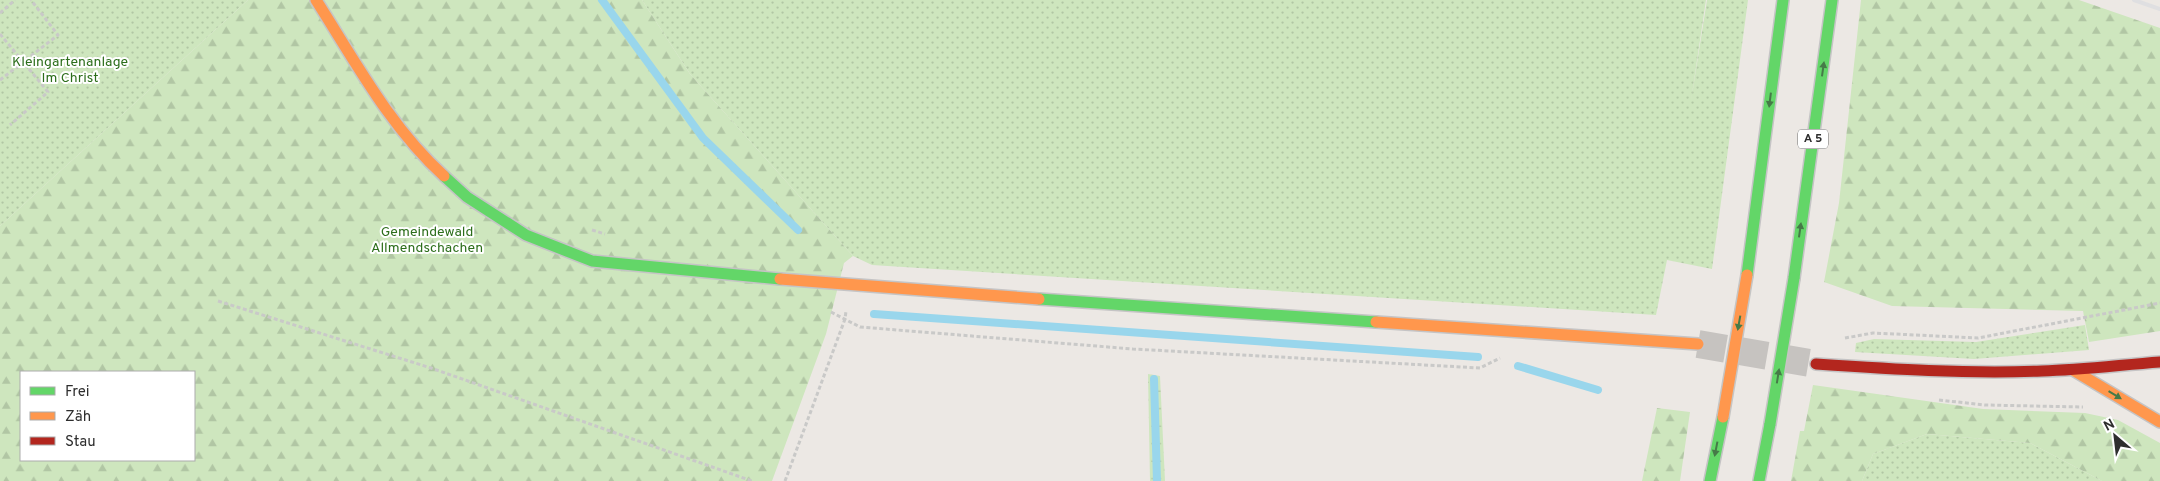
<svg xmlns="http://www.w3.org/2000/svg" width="2160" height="481" font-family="Overpass,sans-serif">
  <defs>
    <pattern id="grass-dots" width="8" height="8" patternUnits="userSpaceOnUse" patternTransform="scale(1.25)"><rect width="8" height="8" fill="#cee6be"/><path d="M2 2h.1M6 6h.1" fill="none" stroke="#b1c6a4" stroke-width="1.8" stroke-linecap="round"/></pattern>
    <pattern id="forest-firs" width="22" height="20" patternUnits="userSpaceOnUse" patternTransform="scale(1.25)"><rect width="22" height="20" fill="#cee6be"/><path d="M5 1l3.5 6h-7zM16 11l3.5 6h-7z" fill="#b1c6a4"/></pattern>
    <pattern id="wetland-marsh" width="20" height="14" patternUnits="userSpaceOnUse" patternTransform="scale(1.25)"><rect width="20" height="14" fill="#cee6be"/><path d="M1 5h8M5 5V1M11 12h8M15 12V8" fill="none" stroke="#b1c6a4"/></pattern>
  </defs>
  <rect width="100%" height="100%" fill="#ece8e4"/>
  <g fill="url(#grass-dots)">
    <polygon points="0,0 248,0 0,226"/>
    <polygon points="642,0 1706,0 1691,101 1707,0 1748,0 1712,269 1667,260 1656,315 872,265 853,256 690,74"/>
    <polygon points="2085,325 2089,350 1974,359 1855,352 1856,343 1874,339 1976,342"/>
    <polygon points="1927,434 2030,443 2102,481 1862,481 1873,454"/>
  </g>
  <g fill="url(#forest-firs)" fill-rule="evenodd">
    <path d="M248,0H642L690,74L853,256L844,263L826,334L772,481H0V226ZM21,372H194V460H21Z"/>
    <polygon points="1861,0 2079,0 2160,28 2160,331 2089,342 2083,311 1892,306 1824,282 1839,203"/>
    <polygon points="1813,385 1983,409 2085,413 2118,420 2160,443 2160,481 2102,481 2030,443 1927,434 1873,454 1862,481 1791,481 1800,431 1804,431"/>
    <polygon points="1657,408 1690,412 1680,481 1642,481"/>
  </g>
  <polygon fill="url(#wetland-marsh)" points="1148,374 1160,376 1165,481 1150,481"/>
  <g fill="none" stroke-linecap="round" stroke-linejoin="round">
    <g stroke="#99d6ec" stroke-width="8">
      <polyline points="602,0 703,138 798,230"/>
      <polyline points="874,314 1478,357"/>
      <polyline points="1518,366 1598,390"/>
      <polyline points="1154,379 1157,481"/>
    </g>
    <polyline stroke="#c6c3c0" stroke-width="28" stroke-dasharray="28 14" stroke-linecap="butt" points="1698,344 1816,364"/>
    <defs>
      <g id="fast">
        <polyline points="444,176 467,197 526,235 592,261 780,279"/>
        <polyline points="1747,275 1783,0"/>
        <polyline points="1794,278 1832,0"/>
        <polyline points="1039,299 1376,322"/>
        <polyline points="1710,481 1723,417"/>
        <polyline points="1759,481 1770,424"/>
      </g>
      <g id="slow">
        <path d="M316,0C355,61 390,127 444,176"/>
        <polyline points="780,279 1039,299"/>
        <polyline points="1376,322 1698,344"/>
        <polyline points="2073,370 2160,422"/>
      </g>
      <path id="jam" d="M1816,364C1891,369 1966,374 2042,371C2081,370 2120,365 2160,362"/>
    </defs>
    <use href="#fast" stroke="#c5c4c5" stroke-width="14"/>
    <use href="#slow" stroke="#c5c4c5" stroke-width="14"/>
    <use href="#jam" stroke="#c5c4c5" stroke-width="14"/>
    <g stroke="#c9c9c8" stroke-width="3" stroke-dasharray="4 2.5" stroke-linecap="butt">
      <polyline points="0,13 15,0"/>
      <polyline points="0,34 48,92 10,125"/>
      <polyline points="0,80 58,35 31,0"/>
      <polyline points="592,230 605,234"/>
      <polyline points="218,301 431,368 752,481"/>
      <polyline points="831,312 860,327 1133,349 1480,368 1500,358"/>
      <polyline points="1845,338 1873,333 1978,338 2160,303"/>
      <polyline points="1939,400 1985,405 2083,407"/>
      <polyline points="785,481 845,319 846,311"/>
    </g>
    <use href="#fast" stroke="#63d668" stroke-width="11"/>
    <use href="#slow" stroke="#ff974d" stroke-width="11"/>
    <use href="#jam" stroke="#b3261e" stroke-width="11"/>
    <polyline stroke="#dfdfe1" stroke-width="4" points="2134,0 2160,9"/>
    <defs>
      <polyline id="fast-bridge" points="1770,424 1794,278"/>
      <polyline id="slow-bridge" points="1723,417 1747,275"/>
    </defs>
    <use href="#fast-bridge" stroke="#c6c5c4" stroke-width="14" stroke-linecap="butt"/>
    <use href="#slow-bridge" stroke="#c6c5c4" stroke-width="14" stroke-linecap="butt"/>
    <use href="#fast-bridge" stroke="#63d668" stroke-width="11"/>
    <use href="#slow-bridge" stroke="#ff974d" stroke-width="11"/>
  </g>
  <defs><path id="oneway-solid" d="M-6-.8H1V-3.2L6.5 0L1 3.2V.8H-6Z" transform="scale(1.25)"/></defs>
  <g fill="#467a48">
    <use href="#oneway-solid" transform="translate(1823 69) rotate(-82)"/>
    <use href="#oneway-solid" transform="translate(1770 100) rotate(97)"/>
    <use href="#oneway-solid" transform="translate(1800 230) rotate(-82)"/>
    <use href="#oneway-solid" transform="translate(1739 323) rotate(100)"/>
    <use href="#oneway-solid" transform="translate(1778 376) rotate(-81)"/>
    <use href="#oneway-solid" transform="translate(2115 395) rotate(31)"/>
    <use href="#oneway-solid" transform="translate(1716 449) rotate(101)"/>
  </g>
  <g text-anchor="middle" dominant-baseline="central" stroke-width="4" stroke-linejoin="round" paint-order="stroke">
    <rect fill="#fff" stroke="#6d6d6d" stroke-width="1" x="1798" y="129.5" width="30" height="19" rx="4"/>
    <g font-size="12" font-weight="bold" fill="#2e2e2e">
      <text x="1813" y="139">A 5</text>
    </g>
    <g font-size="14" fill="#2c6e1b" stroke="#fff">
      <text x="70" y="62">Kleingartenanlage<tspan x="70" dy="16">Im Christ</tspan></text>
      <text x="427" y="232">Gemeindewald<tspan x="427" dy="16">Allmendschachen</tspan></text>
    </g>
  </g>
  <rect x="20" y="371" width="175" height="90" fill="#ffffff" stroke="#ababab"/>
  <rect x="30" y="387" width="25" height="8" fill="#63d668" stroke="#ababab"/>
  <text x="65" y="396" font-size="15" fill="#2e2e2e">Frei</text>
  <rect x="30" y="412" width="25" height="8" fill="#ff974d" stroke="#ababab"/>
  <text x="65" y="421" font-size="15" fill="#2e2e2e">Zäh</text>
  <rect x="30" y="437" width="25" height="8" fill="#b3261e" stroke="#ababab"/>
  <text x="65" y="446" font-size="15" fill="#2e2e2e">Stau</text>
  <g transform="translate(2115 436) rotate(332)" stroke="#ffffff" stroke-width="4" paint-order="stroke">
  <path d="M0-4L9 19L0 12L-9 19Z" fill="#2e2e2e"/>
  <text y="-8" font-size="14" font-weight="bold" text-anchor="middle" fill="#2e2e2e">N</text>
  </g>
</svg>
